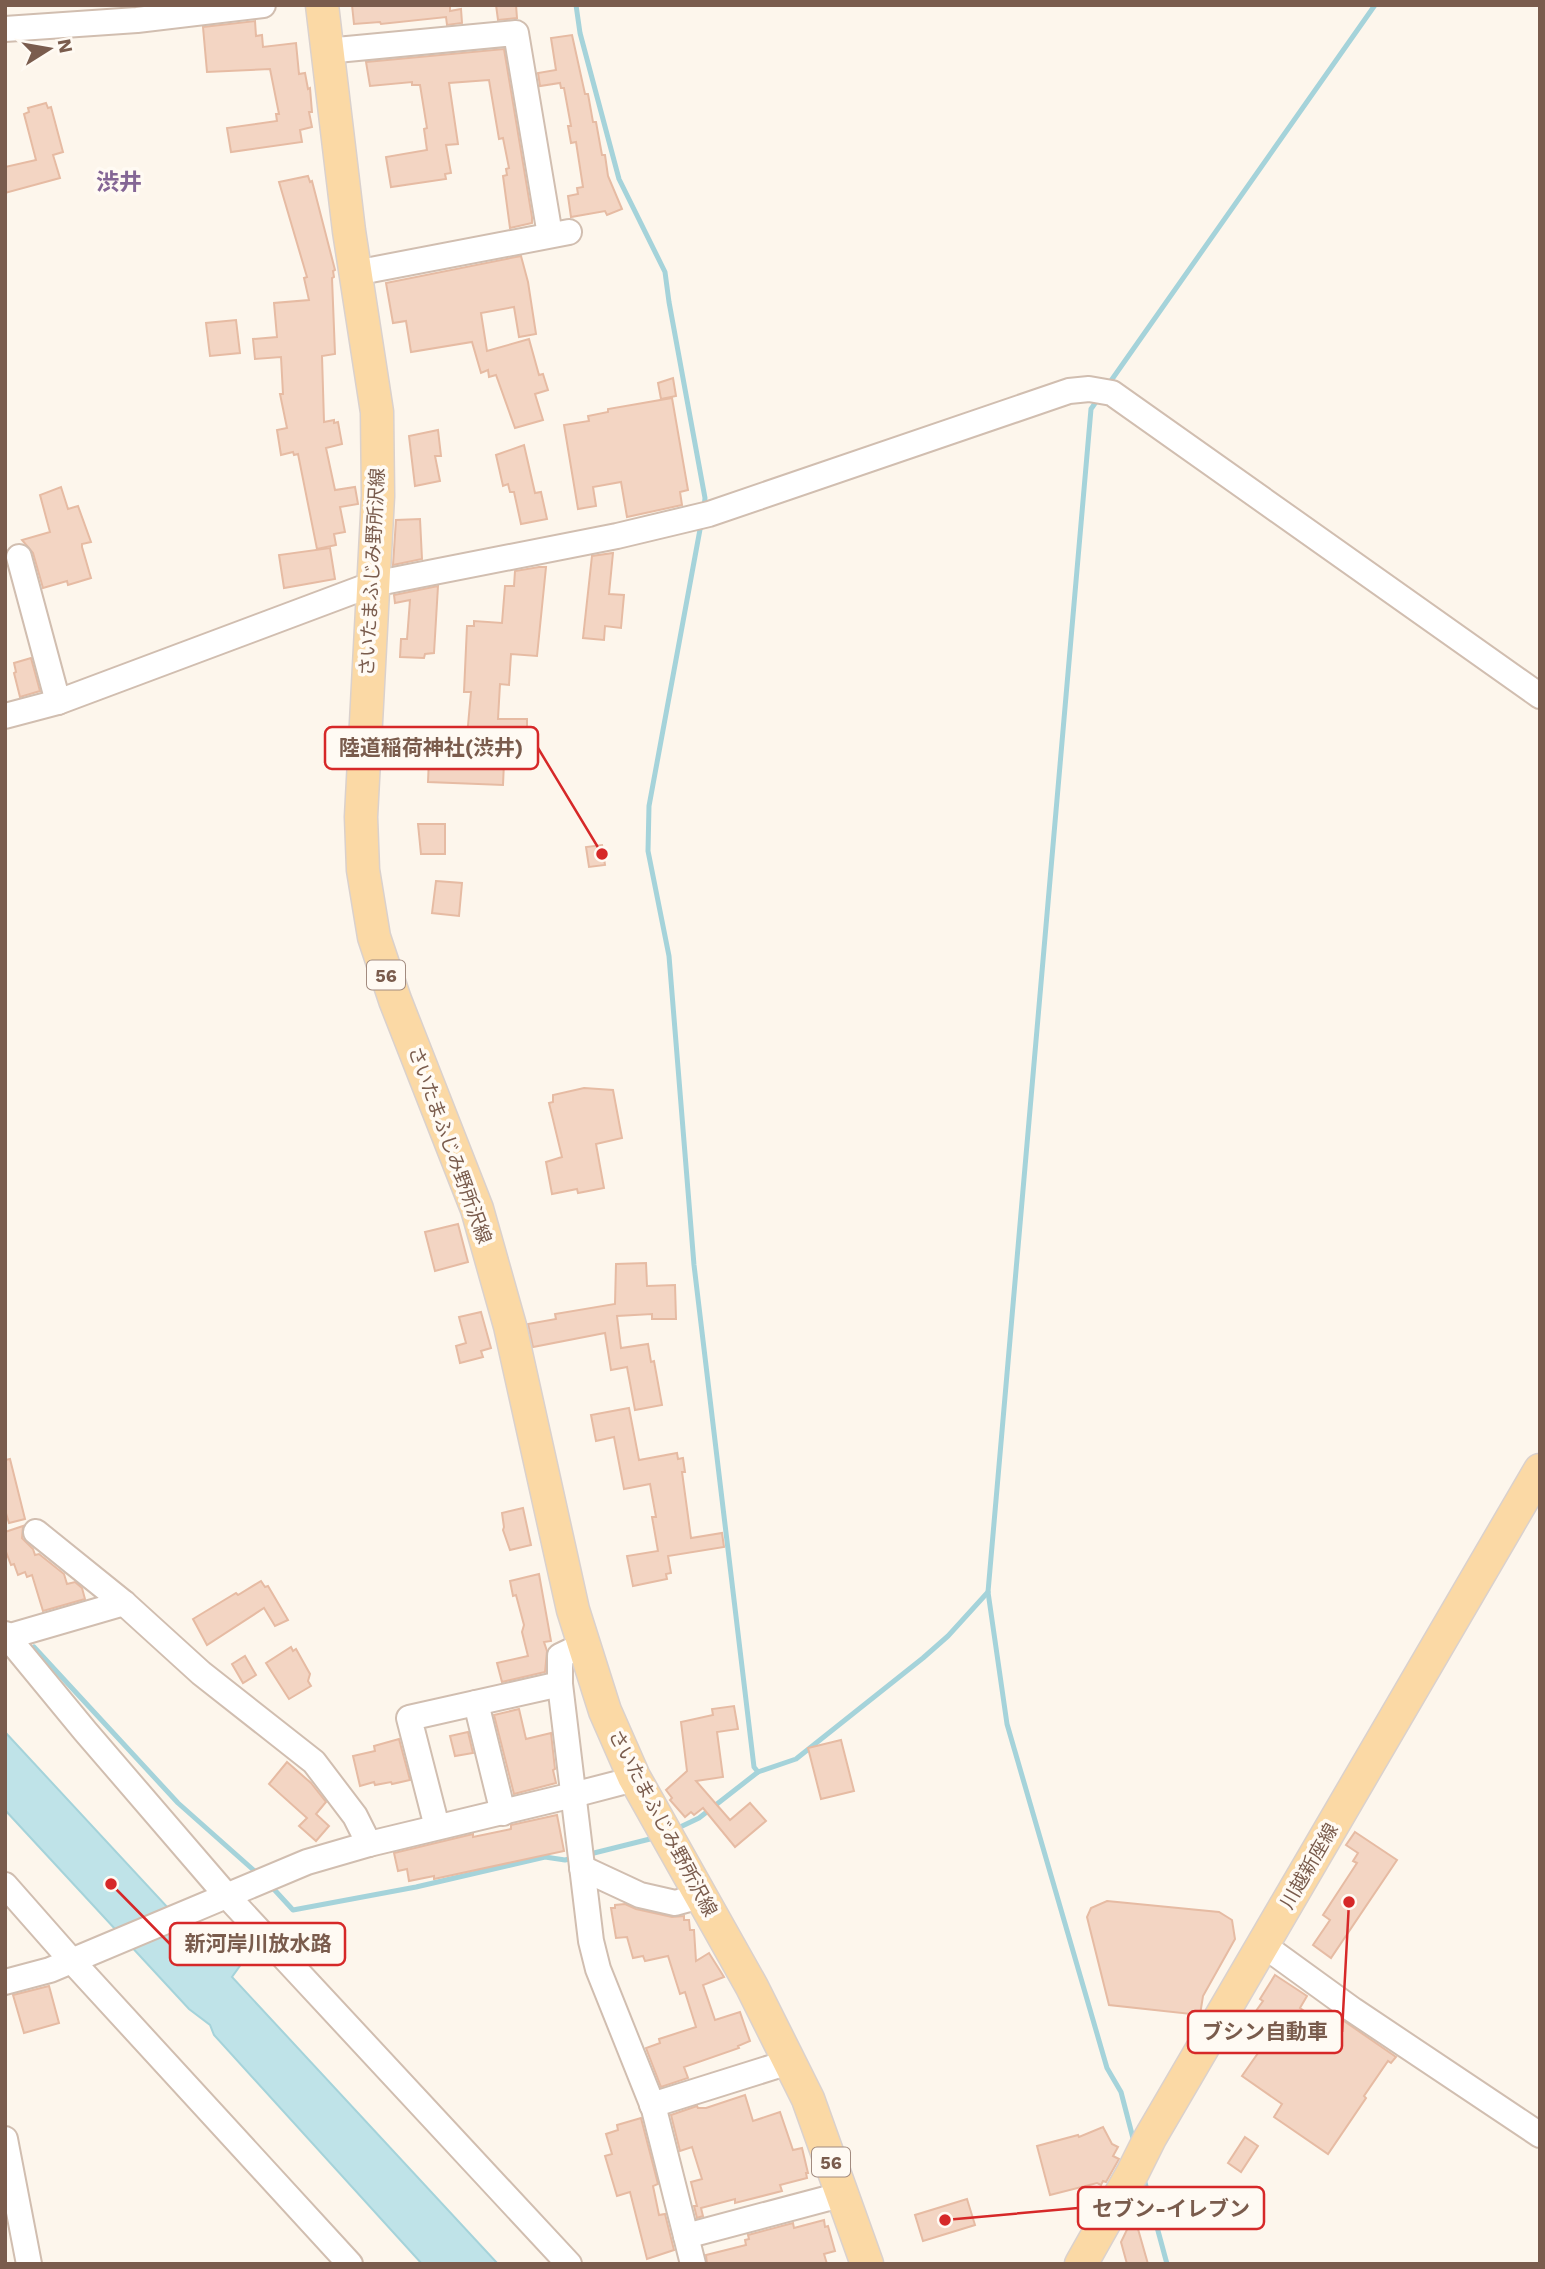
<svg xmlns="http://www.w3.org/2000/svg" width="1545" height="2269" font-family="'Work Sans','Noto Sans JP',sans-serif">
  <rect width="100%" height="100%" fill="#fdf6ec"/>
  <polygon fill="#bfe3e8" stroke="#a5d3da" stroke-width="2" points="5,1732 219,1963 241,1950 247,1956 232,1977 498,2264 422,2264 214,2035 210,2025 189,2009 5,1810"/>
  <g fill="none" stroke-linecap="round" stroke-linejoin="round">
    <g stroke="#a5d3da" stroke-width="5">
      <polyline points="576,5 580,33 619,179 665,272 669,302 705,498 704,508"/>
      <polyline points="1108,385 1375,5"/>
      <polyline points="1098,399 1091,409 988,1592 1007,1724 1107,2068 1121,2092 1134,2142"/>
      <polyline points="701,524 649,806 648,851 669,956 694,1265 754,1767 758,1772"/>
      <polyline points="34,1647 178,1803 258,1874"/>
      <polyline points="676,1829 699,1818 758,1772 796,1759 923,1658 948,1636 988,1592"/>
      <polyline points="586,1855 658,1837"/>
      <polyline points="270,1885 293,1910 416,1887 545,1857 565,1860 573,1858"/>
      <polyline points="1144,2179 1167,2264"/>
    </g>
  </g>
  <g fill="#f3d5c3" stroke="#e6bba3" stroke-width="2">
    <polygon points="352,5 450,5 450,11 461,9 462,23 447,25 446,17 381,24 380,22 354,24"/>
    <polygon points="496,5 516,5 517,18 498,20"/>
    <polygon points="255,21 256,36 262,35 263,47 296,43 299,74 305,73 308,89 310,88 312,112 309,112 312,127 300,130 302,142 231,152 227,128 277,121 276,114 279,114 270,69 207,72 203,27"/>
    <polygon points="572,35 585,94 588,94 593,122 596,122 602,155 605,155 608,176 622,209 607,215 605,211 571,217 568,196 578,194 577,188 583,187 576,142 571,143 568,126 571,126 564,88 561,88 560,83 540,86 538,73 556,70 551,38"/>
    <polygon points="504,49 532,217 532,223 510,228 503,176 507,175 506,169 509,168 503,138 499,139 489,80 449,83 458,144 446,145 451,173 445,174 446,179 391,187 386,157 427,150 424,129 427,128 420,85 412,85 412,82 370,86 366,62"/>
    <polygon points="46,103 48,108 51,107 63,152 53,155 60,178 5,193 5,167 36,160 24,114 29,112 28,108"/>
    <polygon points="308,176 310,182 312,181 335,270 333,271 334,277 332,278 335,354 322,356 324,422 334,420 334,423 338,422 342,444 326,448 335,490 355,487 358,504 340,507 345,532 334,534 336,545 317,549 298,454 294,455 293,452 281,455 277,430 287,428 280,394 283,394 281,357 255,359 253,339 277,337 274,303 309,300 304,278 307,277 279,182"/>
    <polygon points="521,256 528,282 536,334 519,337 514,307 481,313 487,351 529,339 539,375 543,374 548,390 535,394 543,420 515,428 496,375 489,377 488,370 481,373 472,342 411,352 406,321 393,323 386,283"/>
    <polygon points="236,320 240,353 210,356 206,323"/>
    <polygon points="673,378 676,396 661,399 658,383"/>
    <polygon points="672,398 688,490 680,492 682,505 627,517 621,482 593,487 596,506 578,509 564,425 589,421 588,416 608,412 608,409"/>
    <polygon points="438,430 441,456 435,456 440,481 415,486 409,436"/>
    <polygon points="524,445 535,493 541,492 547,519 521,524 514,492 510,492 508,484 503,486 496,455"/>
    <polygon points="61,487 68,509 78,506 91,542 82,544 82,547 91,578 68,585 67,581 43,588 33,553 22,540 50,532 40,495"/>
    <polygon points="420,519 422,559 393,565 396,520"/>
    <polygon points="330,548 335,579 284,588 279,555"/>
    <polygon points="613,553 609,594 624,595 621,628 605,626 604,640 583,638 592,556"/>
    <polygon points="539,567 546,567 537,656 511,654 509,685 500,684 498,719 527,719 527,740 505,740 503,785 428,782 429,758 465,759 471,692 464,692 467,626 474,626 474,621 502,623 505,586 514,586 515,571"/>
    <polygon points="438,586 434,653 425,654 424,658 400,657 401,639 407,639 410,600 395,603 394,595"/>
    <polygon points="31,658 40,691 20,697 14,673 16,672 14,663"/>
    <polygon points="418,824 445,824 445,854 421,854"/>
    <polygon points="602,845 605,865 589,867 586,847"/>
    <polygon points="436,881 462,883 459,916 432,913"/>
    <polygon points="584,1088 613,1090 622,1138 596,1144 604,1188 578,1193 577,1189 552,1194 546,1162 562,1157 549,1103 553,1102 553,1095"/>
    <polygon points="458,1224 468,1262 435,1271 425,1232"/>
    <polygon points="646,1263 647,1286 675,1285 676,1319 652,1319 652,1314 617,1316 621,1348 648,1344 651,1362 654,1361 662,1405 635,1410 627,1367 611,1370 605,1333 533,1347 528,1324 556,1319 555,1314 615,1304 616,1264"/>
    <polygon points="481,1312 491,1348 481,1351 483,1357 460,1363 456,1346 466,1343 459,1317"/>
    <polygon points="629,1408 639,1460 677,1453 678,1459 683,1458 685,1472 682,1472 691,1538 722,1533 724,1547 668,1556 671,1573 666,1574 667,1579 633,1586 627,1556 658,1551 652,1517 656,1517 650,1484 624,1489 614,1437 596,1441 591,1415"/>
    <polygon points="10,1459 25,1519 9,1523 5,1510 5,1460"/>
    <polygon points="523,1508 531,1545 510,1550 503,1530 504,1527 502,1513"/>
    <polygon points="23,1526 22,1538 33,1549 35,1555 39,1554 64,1574 67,1584 75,1582 82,1588 85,1599 43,1611 32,1575 27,1577 25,1572 18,1575 14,1564 11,1565 5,1549 5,1532"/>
    <polygon points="539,1574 551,1641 544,1642 547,1651 545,1672 502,1682 497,1663 528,1656 522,1632 524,1625 516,1595 513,1596 510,1581"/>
    <polygon points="261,1581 265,1587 268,1586 288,1620 275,1626 264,1608 207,1645 193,1619 236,1593 238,1595"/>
    <polygon points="291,1647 293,1651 296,1649 310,1674 308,1681 311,1686 289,1699 266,1663"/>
    <polygon points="245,1656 256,1675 243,1683 232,1664"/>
    <polygon points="734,1706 738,1729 717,1732 723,1777 696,1781 730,1820 750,1803 766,1821 735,1847 703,1808 694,1815 691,1812 685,1817 670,1800 672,1798 666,1790 687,1771 681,1722 713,1715 712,1709"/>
    <polygon points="519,1709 526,1739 551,1733 555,1769 553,1770 556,1783 514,1794 494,1715"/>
    <polygon points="468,1732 473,1753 455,1756 450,1736"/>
    <polygon points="399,1739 410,1780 392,1784 391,1782 375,1785 374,1782 360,1786 353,1756 375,1751 374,1746"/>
    <polygon points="841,1740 854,1791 821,1799 808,1748"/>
    <polygon points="287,1762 311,1783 326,1802 316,1814 329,1826 316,1841 299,1826 307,1818 269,1784"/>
    <polygon points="557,1815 564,1851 434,1879 434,1876 409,1881 407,1869 398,1871 394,1853 473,1834 473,1837 511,1829 511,1825"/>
    <polygon points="1355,1832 1397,1860 1331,1958 1313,1945 1330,1920 1323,1915 1357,1863 1353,1861 1358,1853 1346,1845"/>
    <polygon points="1107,1901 1219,1912 1232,1920 1235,1939 1203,1996 1200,2015 1109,2005 1087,1917 1091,1908"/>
    <polygon points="625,1904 636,1909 672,1917 684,1916 684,1920 689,1920 690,1930 694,1930 696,1961 709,1953 724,1977 703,1985 715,2020 740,2012 750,2041 738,2046 739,2048 684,2067 688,2078 661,2087 646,2048 660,2043 659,2039 696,2027 685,1992 680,1994 668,1956 645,1961 643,1956 633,1958 627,1937 616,1938 611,1908 615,1908 615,1905"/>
    <polygon points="1275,1975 1307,1996 1300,2008 1323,2024 1331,2012 1396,2057 1391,2063 1388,2061 1364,2096 1366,2098 1328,2154 1274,2117 1282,2104 1242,2076 1272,2033 1251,2018 1263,2001 1260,1999"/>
    <polygon points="49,1986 59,2023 24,2033 13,1995"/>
    <polygon points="745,2095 753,2121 780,2112 793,2150 802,2148 808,2173 806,2173 807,2178 780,2185 782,2191 735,2203 735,2199 701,2208 703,2216 697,2218 694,2206 697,2206 691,2182 702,2179 692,2147 680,2151 671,2115 697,2106 698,2108 706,2108"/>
    <polygon points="641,2118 658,2184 653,2186 659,2215 665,2214 674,2250 647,2259 630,2192 617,2196 605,2156 612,2154 606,2134 618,2130 617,2125"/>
    <polygon points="1103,2127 1112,2144 1118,2147 1113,2156 1119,2159 1106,2182 1103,2181 1101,2185 1097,2183 1050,2195 1037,2146 1078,2135 1079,2137"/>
    <polygon points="1245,2137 1258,2146 1241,2172 1228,2163"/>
    <polygon points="967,2199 975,2225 923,2241 915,2215"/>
    <polygon points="1134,2215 1148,2264 1127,2264 1121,2242"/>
    <polygon points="824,2220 825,2227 828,2226 835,2251 824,2254 827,2264 707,2264 706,2255 746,2245 745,2240 749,2239 748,2235 793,2223 794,2228"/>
  </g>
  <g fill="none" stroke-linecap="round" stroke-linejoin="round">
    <defs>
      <g id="minor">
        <polyline points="5,29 137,20 263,5"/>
        <polyline points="326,51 516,33 550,235"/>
        <polyline points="355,273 569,232"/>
        <polyline points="19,557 58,702"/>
        <polyline points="5,716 58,702 373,584 617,536 709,514 1069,391 1089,389 1112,393 1540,696"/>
        <polyline points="36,1532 124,1603 201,1673 314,1762 355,1816 369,1844"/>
        <polyline points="5,1634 85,1731 227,1896 569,2264"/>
        <polyline points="7,1637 124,1603"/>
        <polyline points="560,1684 591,1941 598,1969 654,2109 693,2264"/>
        <polyline points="476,1703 503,1813"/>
        <polyline points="437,1827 409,1718 560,1684 560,1656 583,1645"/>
        <polyline points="582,1868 640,1895 675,1903 700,1896"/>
        <polyline points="5,1885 72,1961 350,2264"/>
        <polyline points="1262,1944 1353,2010 1540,2135"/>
        <polyline points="5,1982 50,1970 307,1862 369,1844 573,1795 623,1782 634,1777"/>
        <polyline points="652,2105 789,2062"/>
        <polyline points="5,2139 29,2264"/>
        <polyline points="686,2236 844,2194"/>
      </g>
      <g id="major">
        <polyline points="322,5 349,231 377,412 378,496 361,817 363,870 374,937 395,1000 477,1209 510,1326 573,1610 605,1711 634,1777 752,1987 808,2099 867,2264"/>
        <polyline points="1081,2264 1133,2172 1150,2138 1540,1470"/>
      </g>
    </defs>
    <use href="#minor" stroke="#d1beb0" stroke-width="28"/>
    <use href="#major" stroke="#dad1cd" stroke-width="35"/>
    <use href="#minor" stroke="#fff" stroke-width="24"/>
    <use href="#major" stroke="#fbd9a5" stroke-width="32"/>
  </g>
  <g text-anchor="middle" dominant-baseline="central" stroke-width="7" stroke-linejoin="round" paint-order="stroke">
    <g fill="#fffaf3" stroke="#a28b7f" stroke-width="2">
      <rect x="367" y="960.5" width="38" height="29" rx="5"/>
      <rect x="812" y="2147.5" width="38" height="29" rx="5"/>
    </g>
    <g font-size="18" font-weight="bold" fill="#7a5c4d">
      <text x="386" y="975">56</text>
      <text x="831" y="2162">56</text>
    </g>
    <g font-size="19" fill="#7a5c4d" stroke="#fffaf3">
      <text transform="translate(372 572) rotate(-87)">さいたまふじみ野所沢線</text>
      <text transform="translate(450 1145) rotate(70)">さいたまふじみ野所沢線</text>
      <text transform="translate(663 1823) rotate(62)">さいたまふじみ野所沢線</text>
      <text transform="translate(1309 1866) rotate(-60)">川越新座線</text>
    </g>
    <g font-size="23" font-weight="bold" fill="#846695" stroke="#fffaf3">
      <text x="119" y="182">渋井</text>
    </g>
  </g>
  <path fill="none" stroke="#d62828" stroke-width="2.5" d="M602 854L538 748M111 1884L170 1944M1349 1902L1342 2032M945 2220L1078 2208"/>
  <g fill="#d62828" stroke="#fffaf3" stroke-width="2.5">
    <circle cx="602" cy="854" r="7"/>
    <circle cx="111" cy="1884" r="7"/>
    <circle cx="1349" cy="1902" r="7"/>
    <circle cx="945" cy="2220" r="7"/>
  </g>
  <g fill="#fffaf3" stroke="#d62828" stroke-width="2.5">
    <rect x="325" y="727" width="213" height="42" rx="7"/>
    <rect x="170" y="1923" width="175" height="42" rx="7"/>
    <rect x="1188" y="2011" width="154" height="42" rx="7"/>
    <rect x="1078" y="2187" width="186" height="42" rx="7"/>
  </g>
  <g font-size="21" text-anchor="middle" font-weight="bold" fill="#7a5c4d">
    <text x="431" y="755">陸道稲荷神社(渋井)</text>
    <text x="258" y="1951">新河岸川放水路</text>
    <text x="1265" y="2039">ブシン自動車</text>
    <text x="1171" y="2216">セブン-イレブン</text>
  </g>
  <rect width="1545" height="2269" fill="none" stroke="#7a5c4d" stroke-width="14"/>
  <g transform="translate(49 49) rotate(79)" stroke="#fffaf3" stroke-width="5" paint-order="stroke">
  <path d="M0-5L12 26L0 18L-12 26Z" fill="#7a5c4d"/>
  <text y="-10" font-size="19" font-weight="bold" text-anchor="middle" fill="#7a5c4d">N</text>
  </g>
</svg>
